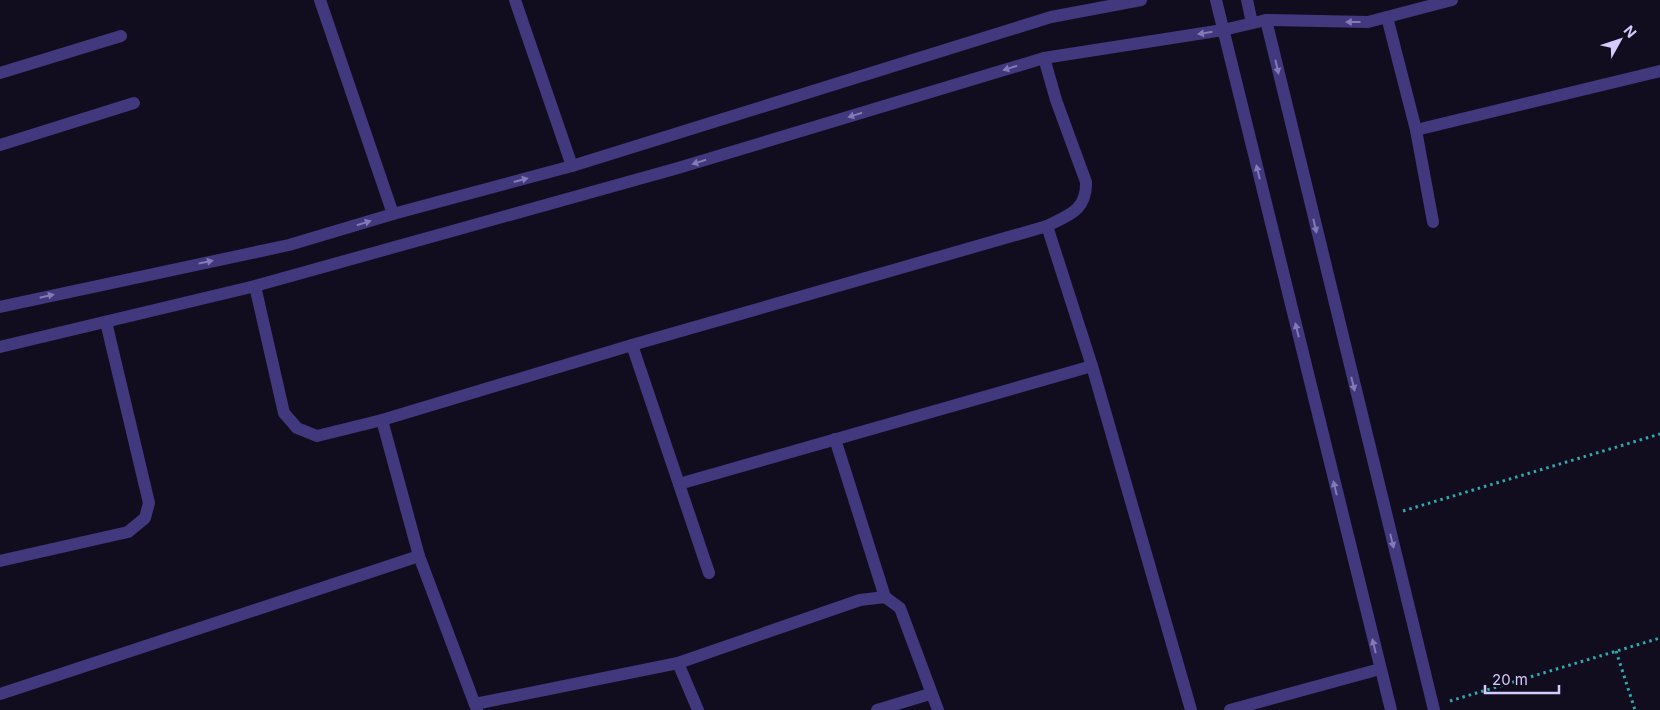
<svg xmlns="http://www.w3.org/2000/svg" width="1660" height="710" font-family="Inter,sans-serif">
  <rect width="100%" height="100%" fill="#110d1f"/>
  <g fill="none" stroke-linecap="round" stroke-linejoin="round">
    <g stroke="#2fabae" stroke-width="3" stroke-dasharray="2.5 4" stroke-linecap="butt">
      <polyline points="1403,511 1660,434"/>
      <polyline points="1616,651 1635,710"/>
      <polyline points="1450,701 1660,638"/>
    </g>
    <g stroke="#41387d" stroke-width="12">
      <polyline points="320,0 393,214"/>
      <polyline points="515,0 572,166"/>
      <polyline points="1216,0 1391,710"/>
      <polyline points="1247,0 1252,23"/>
      <polyline points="1387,17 1416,130 1433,222"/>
      <polyline points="1266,20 1434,710"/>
      <polyline points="0,73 121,36"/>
      <polyline points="1416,130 1660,71"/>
      <polyline points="0,145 134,103"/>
      <polyline points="1047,226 1092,366 1191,710"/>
      <path d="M255,286L284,413L297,428L317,436L382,420L632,345L1047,226C1069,215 1087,210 1086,182L1056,100L1044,58"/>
      <polyline points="632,345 709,573"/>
      <polyline points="382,420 419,556 477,710"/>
      <polyline points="835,439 885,597"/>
      <polyline points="679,484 1092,366"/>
      <polyline points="0,561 128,532 145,518 149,503 106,322"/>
      <polyline points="678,663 698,710"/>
      <polyline points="0,694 419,556"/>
      <polyline points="475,704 678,663 860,600 885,597 900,608 938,710"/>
      <polyline points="877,710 930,694"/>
      <polyline points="1230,710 1380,669"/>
    </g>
    <g stroke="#41387d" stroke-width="12">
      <polyline points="0,307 289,245 393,214 572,166 1051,17 1141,0"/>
      <polyline points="0,347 255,286 678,168 1044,58 1223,30 1266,20 1368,22 1452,0"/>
    </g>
  </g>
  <defs><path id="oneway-solid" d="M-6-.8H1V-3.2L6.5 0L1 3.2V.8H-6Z" transform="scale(1.25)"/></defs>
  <g fill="#847ab7">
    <use href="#oneway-solid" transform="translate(1353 22) rotate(-180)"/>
    <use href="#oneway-solid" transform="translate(1205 33) rotate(171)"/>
    <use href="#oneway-solid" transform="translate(1277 67) rotate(77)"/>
    <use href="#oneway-solid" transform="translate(1010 68) rotate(163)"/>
    <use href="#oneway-solid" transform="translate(855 115) rotate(163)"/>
    <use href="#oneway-solid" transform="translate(699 162) rotate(163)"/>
    <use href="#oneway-solid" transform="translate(1258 172) rotate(-104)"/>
    <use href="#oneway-solid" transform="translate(521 180) rotate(-15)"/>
    <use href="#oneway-solid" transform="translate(364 223) rotate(-17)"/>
    <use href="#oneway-solid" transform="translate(1315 226) rotate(77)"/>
    <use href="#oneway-solid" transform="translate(206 262) rotate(-12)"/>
    <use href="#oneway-solid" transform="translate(47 296) rotate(-13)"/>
    <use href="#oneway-solid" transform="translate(1297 330) rotate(-104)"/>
    <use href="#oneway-solid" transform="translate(1353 384) rotate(76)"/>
    <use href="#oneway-solid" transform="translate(1335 488) rotate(-104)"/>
    <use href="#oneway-solid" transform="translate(1392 541) rotate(76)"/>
    <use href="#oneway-solid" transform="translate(1374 646) rotate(-104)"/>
  </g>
  <g transform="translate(1620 40) rotate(50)" stroke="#110d1f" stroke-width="4" paint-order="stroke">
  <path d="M0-4L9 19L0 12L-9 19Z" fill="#d5cbfe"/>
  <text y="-8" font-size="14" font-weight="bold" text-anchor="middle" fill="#d5cbfe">N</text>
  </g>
  <path d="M1485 685v8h74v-8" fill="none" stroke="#d5cbfe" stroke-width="2.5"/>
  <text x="1492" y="685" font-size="15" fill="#d5cbfe" stroke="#110d1f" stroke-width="4" paint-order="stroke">20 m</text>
</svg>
